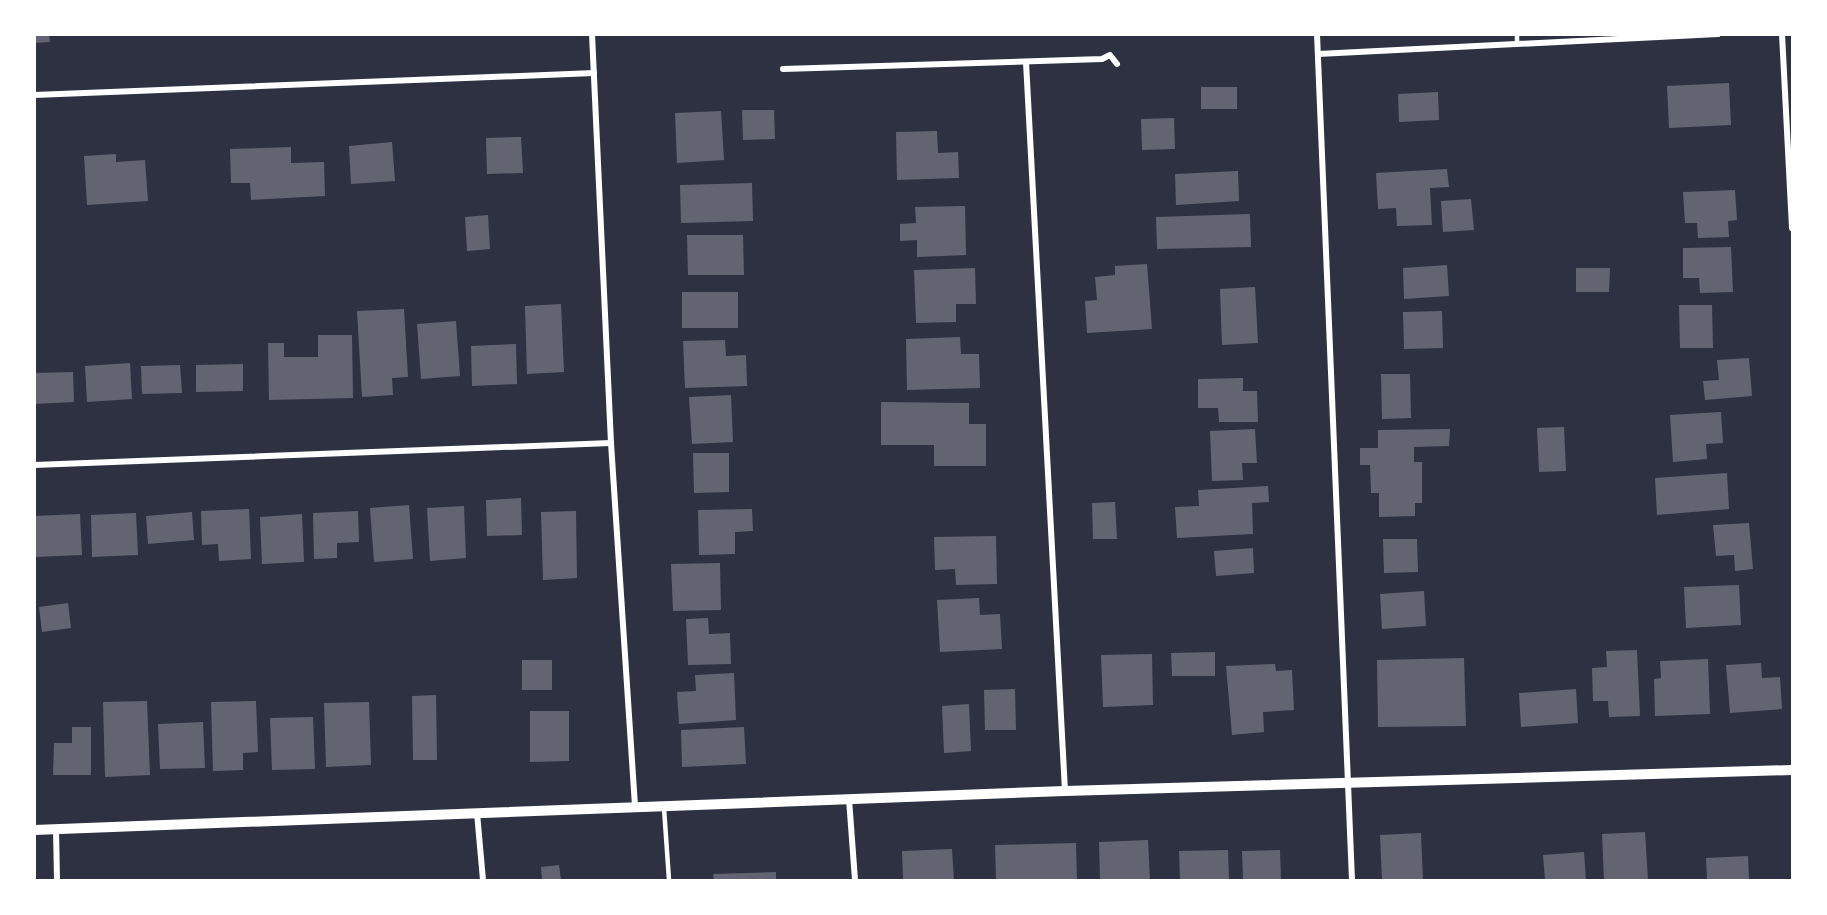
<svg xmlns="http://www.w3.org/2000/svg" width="1827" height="915" font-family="Ubuntu,sans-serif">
  <rect width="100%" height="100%" fill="#2d3142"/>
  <g fill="#626471">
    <polygon points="34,34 49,34 50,42 34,43"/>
    <polygon points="1729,83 1731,125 1669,128 1667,86"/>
    <rect x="1201" y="87" width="36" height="22"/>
    <polygon points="1438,92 1439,120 1399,122 1398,94"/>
    <polygon points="742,110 774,110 775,139 743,140"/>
    <polygon points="721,111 724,160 677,163 675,113"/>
    <polygon points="1174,118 1175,149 1142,150 1141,119"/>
    <polygon points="937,131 938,153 958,152 959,178 897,180 896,132"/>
    <polygon points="521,137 523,173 487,174 486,138"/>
    <polygon points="392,142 395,181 351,184 349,146"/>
    <polygon points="291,147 291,163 324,162 325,196 251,200 250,183 231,183 230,149"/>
    <polygon points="116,154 116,162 145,160 148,201 87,205 84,156"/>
    <polygon points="1447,169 1449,187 1430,188 1432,225 1397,226 1396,208 1378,209 1376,173"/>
    <polygon points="1238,171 1239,201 1176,205 1175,174"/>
    <polygon points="752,183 753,221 681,223 680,185"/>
    <polygon points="1735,190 1737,220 1728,221 1729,237 1698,238 1697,223 1685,223 1683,192"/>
    <polygon points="1471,199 1474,230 1443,232 1441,201"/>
    <polygon points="965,206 966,255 917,257 917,240 900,241 900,224 916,223 915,207"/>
    <polygon points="1250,214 1251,247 1157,249 1156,217"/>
    <polygon points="488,215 490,249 467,251 465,217"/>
    <polygon points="687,235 743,235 744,275 688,275"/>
    <polygon points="1731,247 1733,292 1700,293 1699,278 1683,278 1683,248"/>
    <polygon points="1147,264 1152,329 1087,333 1085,301 1097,300 1095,277 1115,275 1115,266"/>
    <polygon points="1447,265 1449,296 1404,299 1403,268"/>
    <polygon points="975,268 976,304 956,304 956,322 916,323 914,270"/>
    <polygon points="1576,268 1610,268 1609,292 1576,292"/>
    <polygon points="1255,287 1258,343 1222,345 1220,289"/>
    <rect x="682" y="292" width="56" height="36"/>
    <polygon points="561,304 564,372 527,374 525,306"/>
    <polygon points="1679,305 1712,305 1713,348 1680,348"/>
    <polygon points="404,309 408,377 392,378 393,395 362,397 357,311"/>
    <polygon points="1442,311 1443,348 1404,349 1403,312"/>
    <polygon points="456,321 460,376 421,379 417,324"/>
    <polygon points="318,335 352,335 353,398 269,400 268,343 284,343 284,357 318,357"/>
    <polygon points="960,337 961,354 979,354 980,388 907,390 906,339"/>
    <polygon points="725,340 726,356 746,355 747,386 685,388 683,341"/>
    <polygon points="516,344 517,384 472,386 471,346"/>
    <polygon points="1749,358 1752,396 1705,400 1703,381 1719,380 1717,360"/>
    <polygon points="130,363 132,399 87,402 85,366"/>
    <polygon points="243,364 243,391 196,392 196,365"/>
    <polygon points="180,365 182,393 142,394 141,366"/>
    <polygon points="73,372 74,402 34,404 34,373"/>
    <polygon points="1381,374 1410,374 1411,418 1382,419"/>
    <polygon points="1243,378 1243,391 1257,391 1258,422 1219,422 1218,408 1198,408 1198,379"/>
    <polygon points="731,395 733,442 692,444 689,397"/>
    <polygon points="881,402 969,403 969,424 986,424 986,466 934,466 934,445 881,445"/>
    <polygon points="1721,412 1723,443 1706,444 1707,459 1673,462 1670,415"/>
    <polygon points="1564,427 1566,471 1539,472 1537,428"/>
    <polygon points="1255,429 1257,463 1242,463 1243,480 1212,481 1210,431"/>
    <polygon points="1450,429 1449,446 1414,447 1414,462 1422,462 1422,503 1415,503 1415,516 1379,517 1379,493 1371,493 1370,465 1360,465 1360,448 1378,448 1378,430"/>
    <polygon points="693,453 729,453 729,492 694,493"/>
    <polygon points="1727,473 1729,509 1657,515 1655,478"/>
    <polygon points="1268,486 1269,502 1252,503 1253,534 1177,538 1175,507 1199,506 1198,490"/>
    <polygon points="521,498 522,535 487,536 486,500"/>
    <polygon points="1115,502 1117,539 1093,539 1092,503"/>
    <polygon points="409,505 413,559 374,562 370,508"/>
    <polygon points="464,506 466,558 430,561 427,508"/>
    <polygon points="249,509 251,559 219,561 218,544 202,545 201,511"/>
    <polygon points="752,509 753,531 735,532 735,554 699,555 698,510"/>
    <polygon points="358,511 359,542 337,543 337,558 314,559 313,513"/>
    <polygon points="576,511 577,578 543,580 541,512"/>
    <polygon points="192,512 194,540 148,544 146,516"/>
    <polygon points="136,513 138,555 92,557 91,515"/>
    <polygon points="80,514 82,555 36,557 34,516"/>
    <polygon points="302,514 304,562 262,564 260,517"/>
    <polygon points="1749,523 1753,569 1735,571 1734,555 1716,556 1713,525"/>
    <polygon points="996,536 997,584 956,585 955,569 935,570 934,537"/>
    <polygon points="1383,539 1417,539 1418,572 1384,573"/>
    <polygon points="1253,548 1254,573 1216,576 1214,551"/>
    <polygon points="720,563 721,610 673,611 671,564"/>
    <polygon points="1739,585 1741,625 1686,628 1684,587"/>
    <polygon points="1424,591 1426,626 1382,629 1380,594"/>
    <polygon points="979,598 980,615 1000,614 1002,649 940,652 937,600"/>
    <polygon points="68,603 71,628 42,632 39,607"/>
    <polygon points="708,618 709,634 730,633 731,664 688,665 686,619"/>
    <polygon points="1637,650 1640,716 1609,717 1608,701 1593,701 1592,668 1607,667 1606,651"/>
    <polygon points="1215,652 1215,676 1172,676 1171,653"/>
    <polygon points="1152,654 1153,705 1103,707 1101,655"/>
    <polygon points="1464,658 1466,726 1378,727 1377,660"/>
    <polygon points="1708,659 1710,714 1655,716 1654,679 1661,678 1660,661"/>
    <rect x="522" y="660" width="30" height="30"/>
    <polygon points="1761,663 1762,678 1780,677 1782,709 1730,713 1726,665"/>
    <polygon points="1275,664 1276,671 1292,670 1294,710 1263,712 1264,732 1232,735 1226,666"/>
    <polygon points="734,673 736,720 679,724 677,692 696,691 695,675"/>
    <polygon points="1015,689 1016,730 985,730 984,690"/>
    <polygon points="1576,689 1578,723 1521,727 1519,693"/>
    <polygon points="436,695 437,760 413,760 412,696"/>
    <polygon points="147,701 150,775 105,777 103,702"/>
    <polygon points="256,701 258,752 243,753 243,770 213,771 211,702"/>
    <polygon points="369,702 371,765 326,767 324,703"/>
    <polygon points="969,704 971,751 944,753 942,706"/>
    <polygon points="530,711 569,711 569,761 530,762"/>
    <polygon points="313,717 315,769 272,770 270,718"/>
    <polygon points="203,722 205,768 160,769 158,724"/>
    <polygon points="72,727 91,727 91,775 53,775 54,743 72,743"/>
    <polygon points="744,727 746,764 682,767 681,730"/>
    <polygon points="1645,832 1648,880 1604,880 1602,834"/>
    <polygon points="1421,833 1423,880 1382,880 1380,835"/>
    <polygon points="1148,840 1150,880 1100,880 1099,842"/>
    <polygon points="1076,843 1077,880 996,880 995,845"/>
    <polygon points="952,849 954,880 903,880 902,851"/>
    <polygon points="1228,850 1229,880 1180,880 1179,851"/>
    <polygon points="1280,850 1281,880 1243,880 1242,851"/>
    <polygon points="1584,852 1586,880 1545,880 1543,855"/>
    <polygon points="1748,856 1749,880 1707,880 1706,858"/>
    <polygon points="559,865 561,880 542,880 541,867"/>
    <polygon points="776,872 776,880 714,880 713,874"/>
  </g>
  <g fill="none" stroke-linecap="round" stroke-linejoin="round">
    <g stroke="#fff" stroke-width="4.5">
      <polyline points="1517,34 1517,44"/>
      <polyline points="664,808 669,880"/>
    </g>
    <g stroke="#fff" stroke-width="6">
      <polyline points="592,34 611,443 635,806"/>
      <polyline points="1317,34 1352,880"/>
      <polyline points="1782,34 1792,228"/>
      <polyline points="1318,54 1718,34"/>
      <polyline points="1026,62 1065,791"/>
      <polyline points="783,69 1102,59 1110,55 1117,64"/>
      <polyline points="34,95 594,73"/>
      <polyline points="34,465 611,443"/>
      <polyline points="849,799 855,880"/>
      <polyline points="477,813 483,880"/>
      <polyline points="56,829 57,880"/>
    </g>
    <polyline stroke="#fff" stroke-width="10" points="34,830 1065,791 1792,770"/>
  </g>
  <rect width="1827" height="915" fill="none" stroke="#ffffff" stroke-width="72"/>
</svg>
